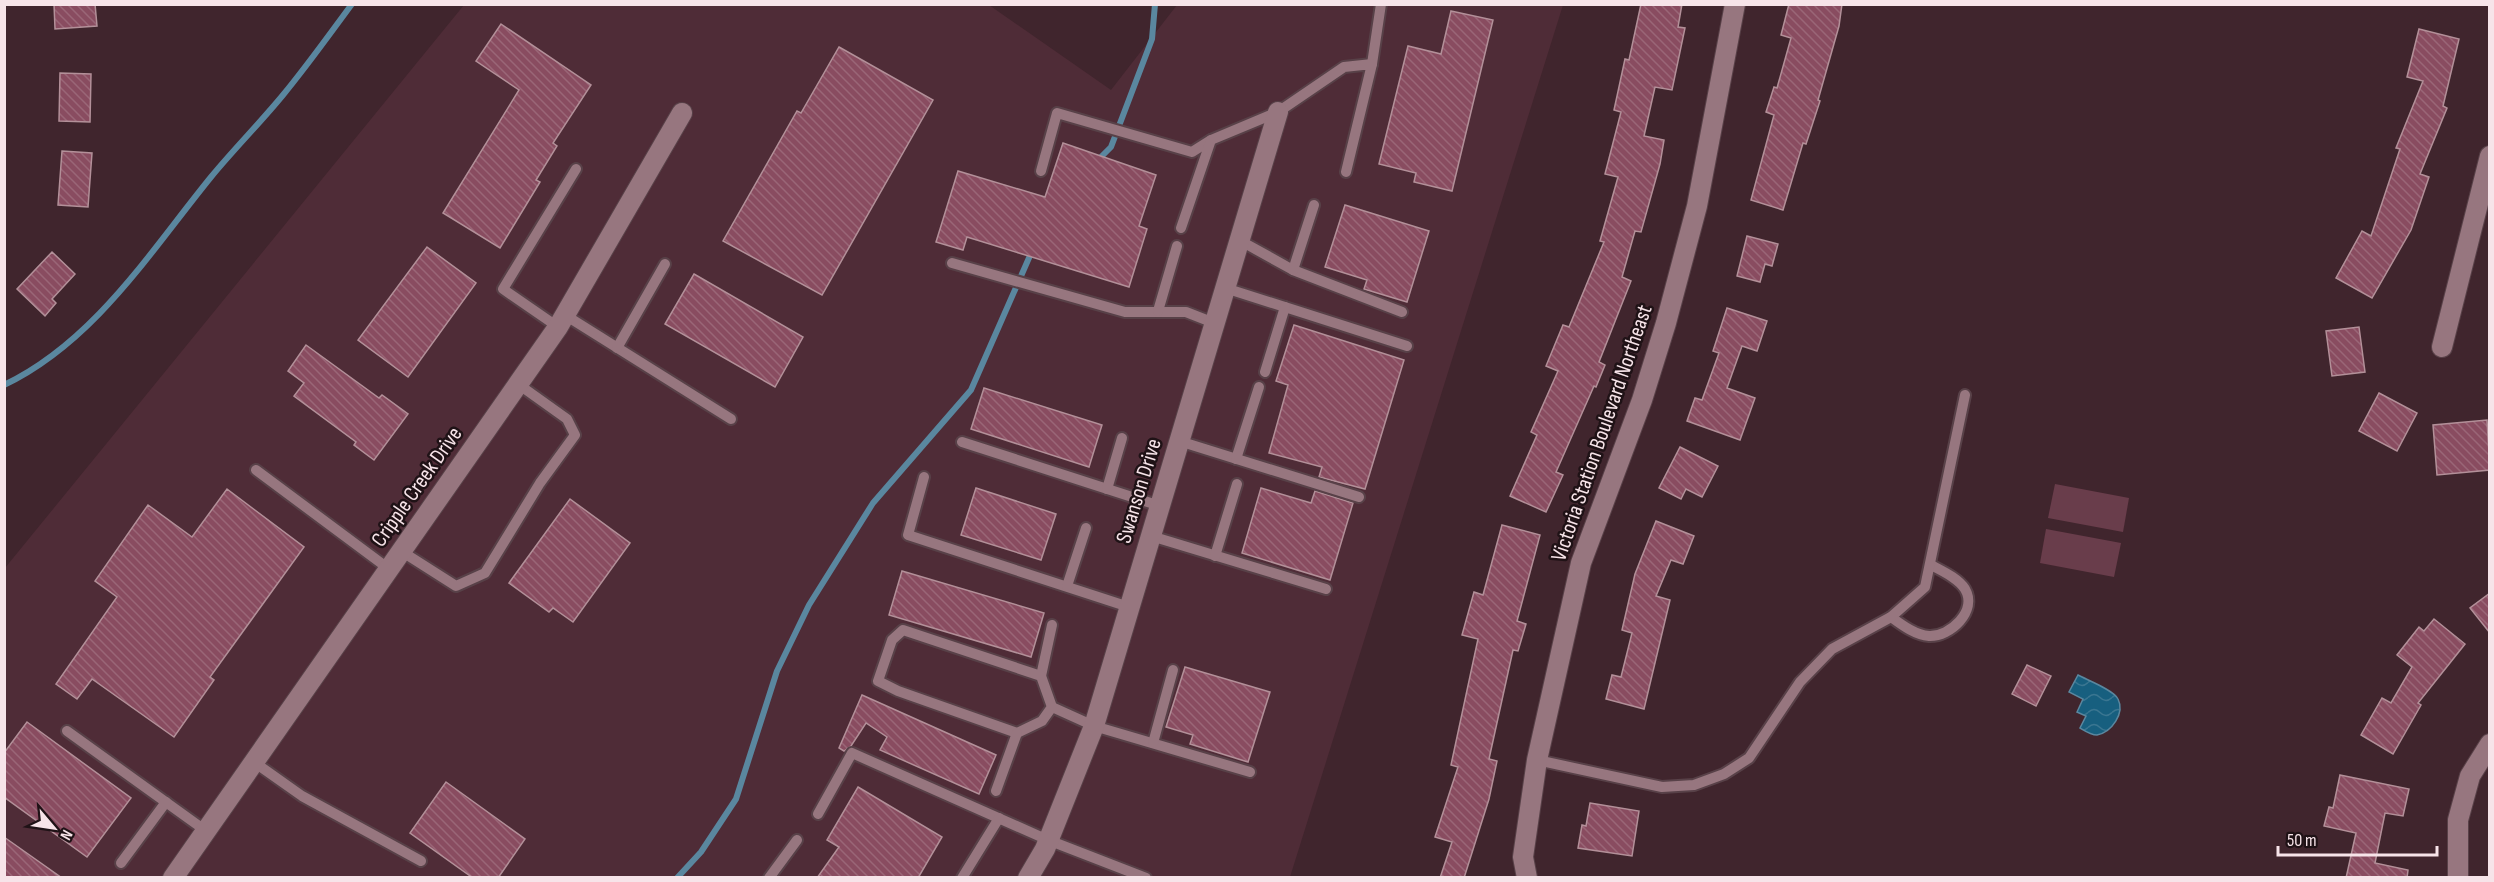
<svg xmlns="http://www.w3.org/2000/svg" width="2494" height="882" font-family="'Sofia Sans Condensed',sans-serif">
  <defs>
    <pattern id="water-waves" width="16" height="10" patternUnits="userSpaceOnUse" patternTransform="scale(1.5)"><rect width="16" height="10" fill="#175f7f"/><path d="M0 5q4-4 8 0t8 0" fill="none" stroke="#3a7691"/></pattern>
    <pattern id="building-back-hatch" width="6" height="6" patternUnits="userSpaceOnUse" patternTransform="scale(1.5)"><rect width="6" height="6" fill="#894c60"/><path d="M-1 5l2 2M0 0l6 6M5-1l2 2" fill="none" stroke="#9a6677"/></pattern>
  </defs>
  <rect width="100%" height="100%" fill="#40252d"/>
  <polygon fill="#4f2c37" points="464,5 989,5 1111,90 1177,5 1563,5 1290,877 5,878 5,568"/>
  <g fill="#693d4b">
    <polygon points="2055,484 2129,498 2123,532 2048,518"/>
    <polygon points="2046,529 2121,543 2114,577 2040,563"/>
  </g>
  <path fill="url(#water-waves)" stroke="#5a879f" stroke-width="1.5" d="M2078,675C2087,680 2114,690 2118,699C2125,713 2112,732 2097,735C2091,735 2085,731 2080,728L2086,716L2077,712L2083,699L2069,692Z"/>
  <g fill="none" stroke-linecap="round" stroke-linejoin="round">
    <g stroke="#5a879f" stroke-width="6">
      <polyline points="1097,161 1111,147 1152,39 1155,4"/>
      <path d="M4,385C94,342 150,252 211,177C234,149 260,123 283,95C307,66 329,35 352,4"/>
      <polyline points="677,878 701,852 736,799 777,671 809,605 873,503 971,390 1032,251"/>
    </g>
  </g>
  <g fill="url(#building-back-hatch)" stroke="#b39099" stroke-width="1.5">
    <polygon points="54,4 95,4 97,26 55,29"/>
    <polygon points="1641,4 1682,4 1678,27 1685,28 1672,90 1655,87 1644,136 1664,140 1660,164 1641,232 1635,231 1622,277 1631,281 1599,362 1605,365 1596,387 1594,386 1556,472 1563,475 1546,512 1510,496 1537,435 1531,432 1558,371 1546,366 1563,325 1569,327 1604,242 1600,241 1618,177 1605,174 1621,112 1614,110 1625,59 1629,60"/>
    <polygon points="1789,4 1842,4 1839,26 1818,100 1820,101 1806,144 1803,143 1783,210 1751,200 1774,115 1766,112 1774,87 1777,88 1791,38 1781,35"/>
    <polygon points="1451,11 1493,20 1452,191 1414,182 1416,173 1379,164 1408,46 1441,54"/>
    <polygon points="501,24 591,85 553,143 557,146 536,180 540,182 500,248 443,213 519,90 476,61"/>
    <polygon points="2419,29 2459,39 2443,106 2447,108 2420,174 2429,177 2411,230 2372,298 2336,278 2362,231 2371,236 2400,149 2396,148 2423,81 2407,77"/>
    <polygon points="839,47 933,100 822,295 723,241 797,111 801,113"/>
    <polygon points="60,73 91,74 90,122 59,121"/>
    <polygon points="1063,143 1156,175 1139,226 1147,229 1129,287 967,237 963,250 936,242 958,171 1045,197"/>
    <polygon points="62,151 92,153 88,207 58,205"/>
    <polygon points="1345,205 1429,231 1407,302 1364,289 1367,280 1325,267"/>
    <polygon points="1747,236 1778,244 1772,266 1765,264 1760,282 1737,276"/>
    <polygon points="427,247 476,283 408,377 358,340"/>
    <polygon points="52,252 75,274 52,299 56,303 45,316 17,289"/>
    <polygon points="694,274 803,337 775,387 665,324"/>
    <polygon points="1727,308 1767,321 1757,351 1742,346 1727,388 1755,398 1740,440 1687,421 1695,398 1702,400 1719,353 1713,351"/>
    <polygon points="1294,325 1404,360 1365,489 1319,477 1322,467 1269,453 1288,385 1276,381"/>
    <polygon points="2359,327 2365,372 2332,376 2326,331"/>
    <polygon points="306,345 379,398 382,395 408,414 374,460 354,445 356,442 294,396 304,383 288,371"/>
    <polygon points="984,388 1102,425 1089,467 971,429"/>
    <polygon points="2379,393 2417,413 2397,451 2359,431"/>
    <polygon points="2487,420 2490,470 2437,475 2433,425"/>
    <polygon points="1680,447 1718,466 1702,497 1686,489 1681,499 1659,488"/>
    <polygon points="976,488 1056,514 1041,560 961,535"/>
    <polygon points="1261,488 1311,503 1315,491 1353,503 1330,580 1242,553"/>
    <polygon points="227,489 304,547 210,677 214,680 174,737 92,679 77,699 56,684 117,597 95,581 148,505 192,537"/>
    <polygon points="570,499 630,543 573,622 553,608 549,612 509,583"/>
    <polygon points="1656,521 1694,536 1683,564 1671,560 1656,596 1670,600 1644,709 1606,699 1612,675 1621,677 1632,633 1622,630 1635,574"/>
    <polygon points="1502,525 1540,535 1517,621 1526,624 1518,651 1513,650 1489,759 1497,761 1489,799 1464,878 1440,878 1452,842 1435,837 1458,767 1451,765 1478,639 1462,635 1474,592 1483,595"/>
    <polygon points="902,571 1044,613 1031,657 889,615"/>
    <polygon points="2490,593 2490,633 2470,608"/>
    <polygon points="2434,619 2465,644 2418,703 2421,705 2393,754 2361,735 2382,698 2391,703 2412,667 2397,655 2419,627 2424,631"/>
    <polygon points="2027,665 2051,676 2036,706 2012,694"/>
    <polygon points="1185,667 1270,692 1248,762 1190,744 1193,735 1166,727"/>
    <polygon points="862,695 996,755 979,794 880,750 887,737 866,723 851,746 844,751 839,748"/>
    <polygon points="27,722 131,798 87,857 4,797 4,753"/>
    <polygon points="2340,775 2409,789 2403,816 2385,813 2375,863 2408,870 2407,878 2346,878 2356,833 2324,826 2329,807 2333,808"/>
    <polygon points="446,782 525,839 498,878 473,878 410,833"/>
    <polygon points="858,787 942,837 918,878 817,878 839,847 827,840"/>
    <polygon points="1590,803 1639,811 1632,856 1578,848 1582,825 1586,826"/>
    <polygon points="4,837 62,878 4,878"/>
  </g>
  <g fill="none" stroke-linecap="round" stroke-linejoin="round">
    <defs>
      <g id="lane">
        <polyline points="1372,64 1381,4"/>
        <polyline points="1041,171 1057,113 1192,152 1211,140"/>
        <polyline points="1181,228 1211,140 1278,112 1344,67 1372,64 1346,172"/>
        <polyline points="1239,240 1293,270 1402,312"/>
        <polyline points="952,263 1125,312 1186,312 1214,323"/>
        <polyline points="1293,270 1314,205"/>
        <polyline points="1225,288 1407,346"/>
        <polyline points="1158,311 1177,246"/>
        <polyline points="565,315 731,419"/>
        <polyline points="558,327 503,289 576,169"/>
        <polyline points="617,348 665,264"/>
        <polyline points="1265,372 1285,307"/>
        <polyline points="1179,441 1359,497"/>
        <polyline points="962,442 1160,506"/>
        <polyline points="1236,459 1259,387"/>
        <polyline points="256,470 389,569"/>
        <polyline points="924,477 908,535 1129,607"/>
        <polyline points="1107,489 1122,438"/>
        <polyline points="1151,536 1326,589"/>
        <polyline points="401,551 456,586 485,573 540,483 575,435 567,419 518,384"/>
        <polyline points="1215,556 1237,484"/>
        <polyline points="1067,586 1086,528"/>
        <path d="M1891,617C1902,625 1915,635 1929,636C1950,637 1978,611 1965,589C1958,578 1942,571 1931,565"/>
        <polyline points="1041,676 1052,625"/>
        <polyline points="1052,707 1041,676 903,630 892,640 878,681 898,691 1017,733 1042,721 1052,707 1094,726 1250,772"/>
        <polyline points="67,731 206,831"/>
        <polyline points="1153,743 1173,670"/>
        <polyline points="1537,760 1662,787 1694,785 1724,774 1749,758 1800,682 1832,649 1891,617 1925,587 1965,395"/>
        <polyline points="254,762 302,796 421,861"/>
        <polyline points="996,791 1017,733"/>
        <polyline points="818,814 852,753 1048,840 1146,878"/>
        <polyline points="121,863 166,802"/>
        <polyline points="769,878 797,840"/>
        <polyline points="962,878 999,818"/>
      </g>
      <g id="street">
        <polyline points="2442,347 2490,156"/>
        <polyline points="173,878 558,327 682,113"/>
        <polyline points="1028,878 1045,849 1094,726 1278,112"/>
        <polyline points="1527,878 1523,857 1537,760 1581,563 1642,400 1666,323 1697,206 1735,4"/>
        <polyline points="2458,878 2458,820 2470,776 2490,744"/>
      </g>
    </defs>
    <use href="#lane" stroke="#584148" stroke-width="14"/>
    <use href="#street" stroke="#584148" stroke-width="22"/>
    <use href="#lane" stroke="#97767f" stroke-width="10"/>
    <use href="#street" stroke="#97767f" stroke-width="20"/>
  </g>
  <g text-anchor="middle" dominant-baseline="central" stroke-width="5" stroke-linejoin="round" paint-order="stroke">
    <g font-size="22" fill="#f7e4e9" stroke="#1f1216">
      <text transform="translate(1602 433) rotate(-71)">Victoria Station Boulevard Northeast</text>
      <text transform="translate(417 487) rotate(-55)">Cripple Creek Drive</text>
      <text transform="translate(1139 491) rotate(-73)">Swanson Drive</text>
    </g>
  </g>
  <rect width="2494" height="882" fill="none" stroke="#f7e4e9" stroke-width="12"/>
  <g transform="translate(54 828) rotate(119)" stroke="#1f1216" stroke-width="4.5" paint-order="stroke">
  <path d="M0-4.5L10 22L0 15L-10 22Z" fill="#f7e4e9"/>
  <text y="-9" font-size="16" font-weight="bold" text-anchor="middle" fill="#f7e4e9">N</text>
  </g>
  <path d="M2278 846v9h159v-9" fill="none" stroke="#f7e4e9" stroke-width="3"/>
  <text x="2287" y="846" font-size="18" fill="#f7e4e9" stroke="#1f1216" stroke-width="4.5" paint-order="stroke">50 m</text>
</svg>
